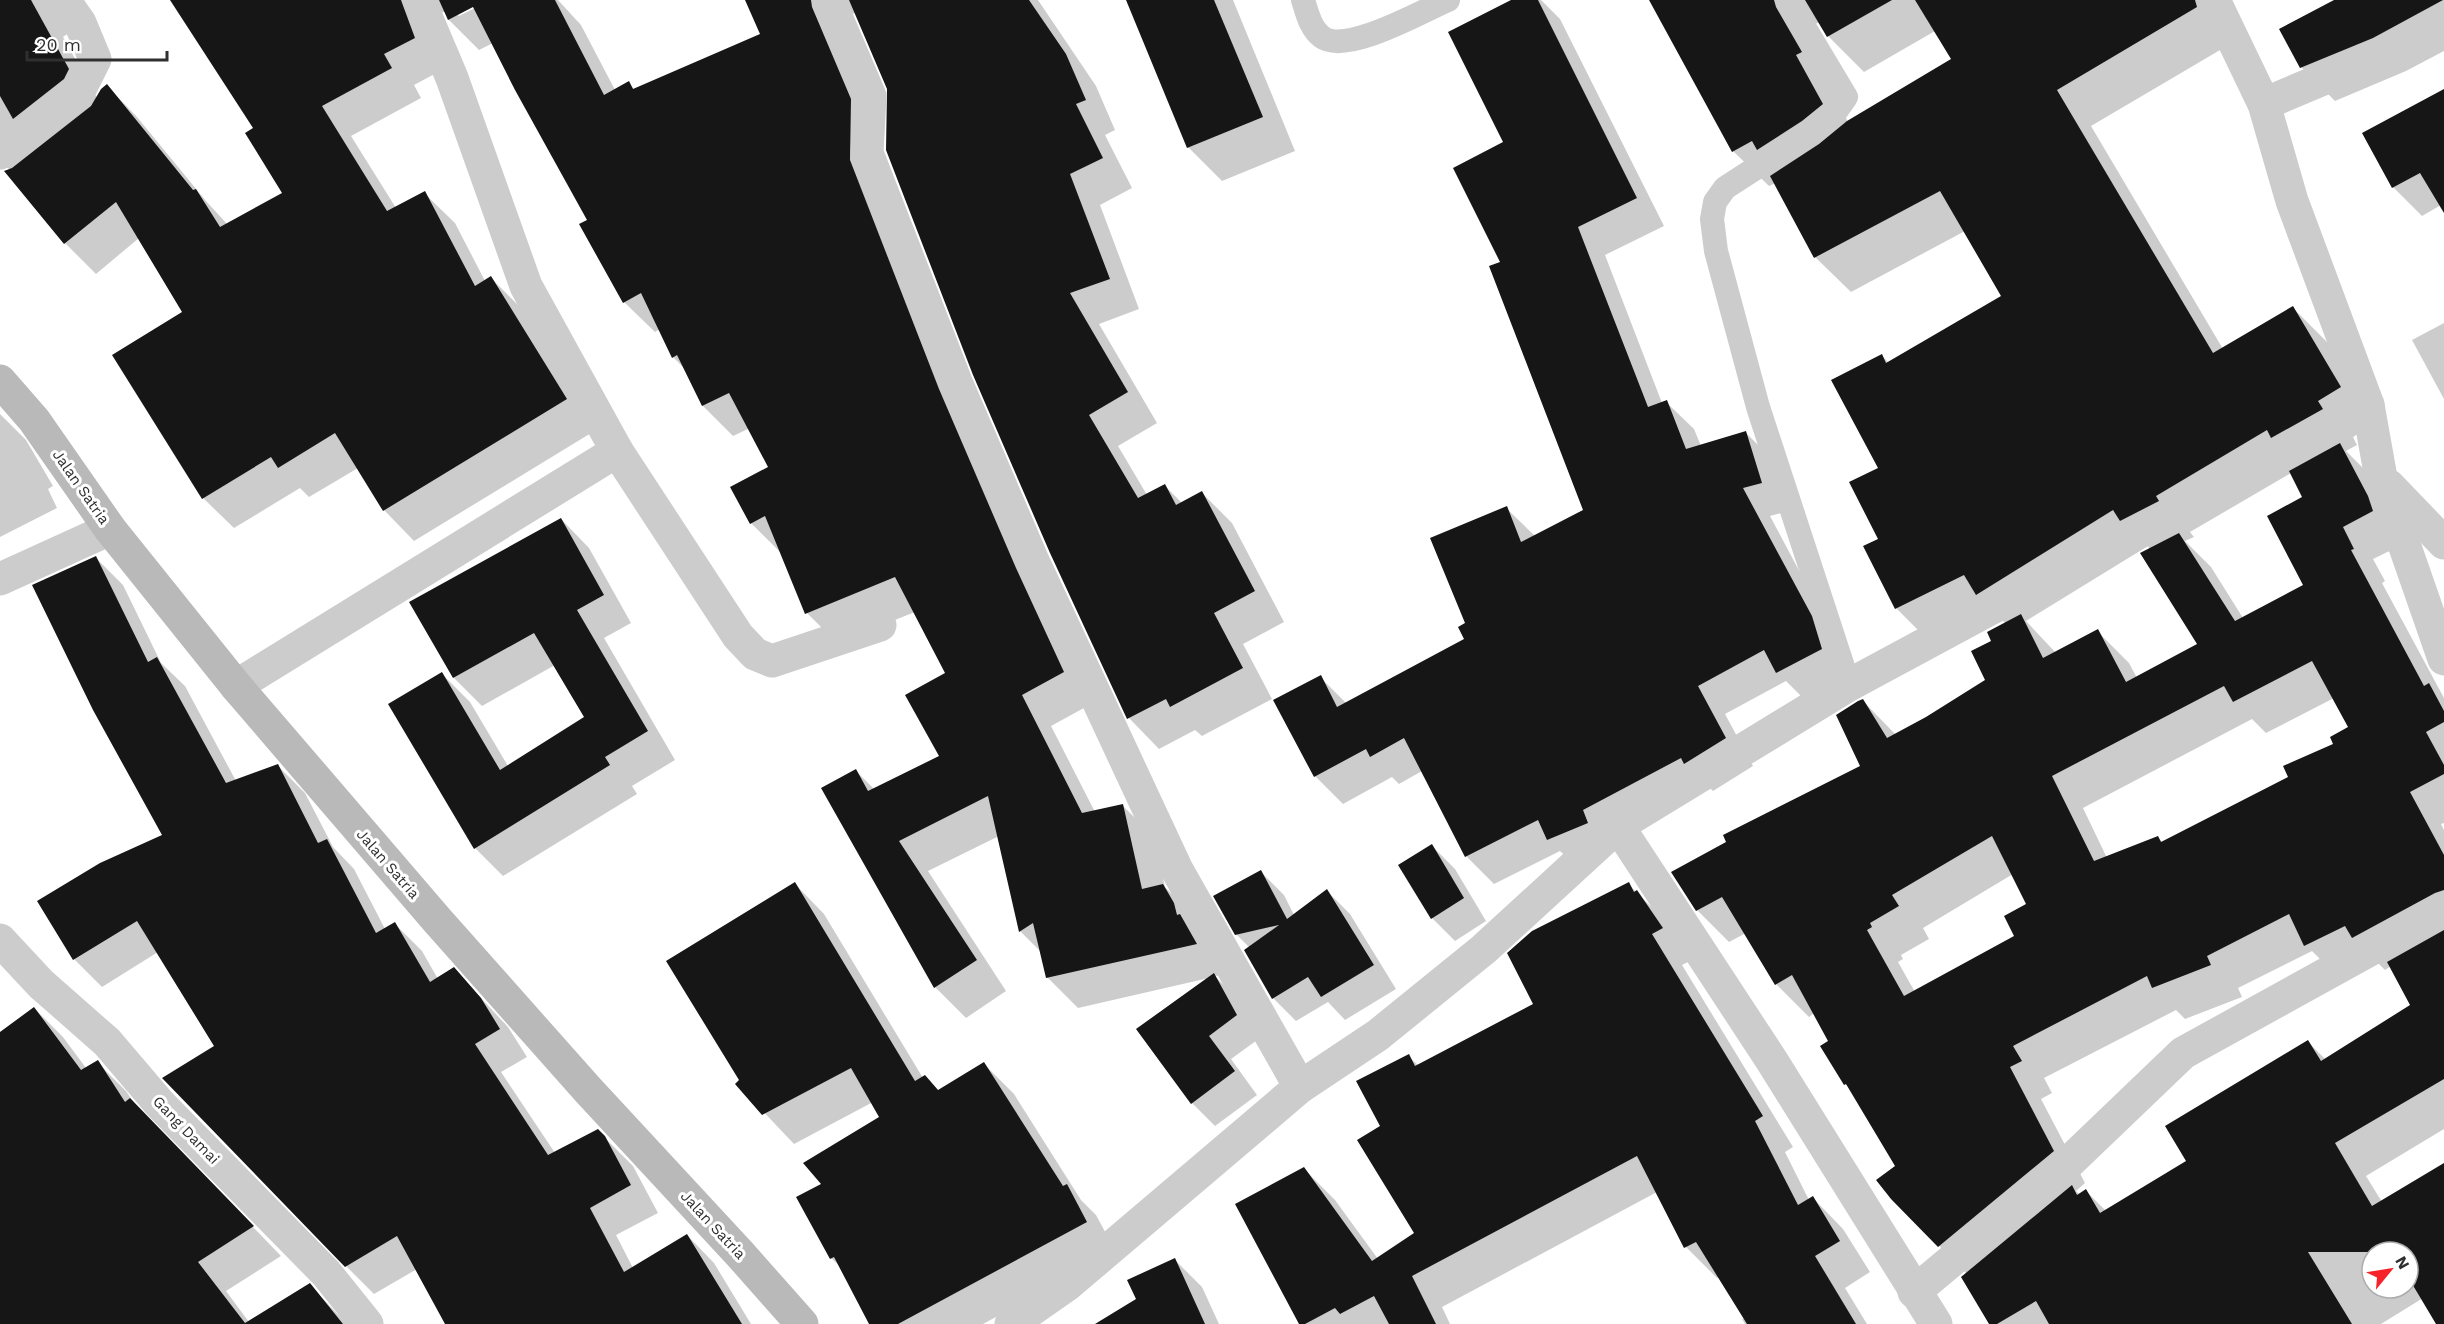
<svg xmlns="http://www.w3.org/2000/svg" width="2444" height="1324" font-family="'Work Sans',sans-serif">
  <rect width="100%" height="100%" fill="#fff"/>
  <g fill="#0003" fill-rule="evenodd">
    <path d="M0,0H63L73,30L63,37L97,98L107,86L137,117L206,201L228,225L284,194L255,128L172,0H558L581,25L615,90L628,83L635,90L762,34L746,0H1038L1096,86L1115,130L1105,135L1132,188L1100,205L1139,309L1099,324L1157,423L1118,446L1147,495L1165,486L1182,503L1202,493L1232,523L1284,622L1243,644L1272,699L1202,736L1195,730L1159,749L1129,718L1051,553L889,89L856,12L844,20L879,191L1093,703L1051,726L1095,812L1123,806L1153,836L1165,887L1193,916L1226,974L1215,976L1236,998L1260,1038L1231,1059L1257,1095L1215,1126L1192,1103L1209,978L1078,1008L1047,977L1042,953L1020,931L999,836L928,871L1006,991L966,1018L935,987L824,789L856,771L875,790L941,756L947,674L915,612L837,643L807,613L781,553L751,523L770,467L750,428L733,436L703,406L686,370L673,357L660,329L655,332L624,302L589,220L493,43L479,50L449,20L446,12H443L434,19L444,69L414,85L421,98L351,136L396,208L424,193L455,223L485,281L491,278L521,308L596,430L414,541L384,510L358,468L309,497L300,488L234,528L203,498L184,313L139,238L96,274L65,243L7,171L10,170L0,160ZM479,2L481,5L459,16L457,14Z"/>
    <polygon points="1128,0 1233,0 1295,151 1222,181 1188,147"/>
    <polygon points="1514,0 1541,0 1560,19 1664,226 1605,255 1662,403 1666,402 1694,429 1701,446 1745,432 1773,460 1789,511 1770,516 1839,646 1849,677 1805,700 1786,681 1725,714 1753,766 1713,791 1708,786 1610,838 1577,867 1560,851 1494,884 1466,856 1422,771 1399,784 1392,777 1343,804 1315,776 1320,677 1347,704 1466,640 1467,624 1506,508 1535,536 1585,510 1502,263 1505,142"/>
    <path d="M1651,0H2215L2232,43L2091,126L2223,349L2293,308L2329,344L2375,423L2353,437L2357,445L2346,451L2371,476L2404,544L2373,559L2385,581L2382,583L2444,698V823L2441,824L2444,830V1129L2366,1176L2382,1202L2444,1165V1324H2438L2423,1298L2381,1324H1991L1967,1274L1892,1198L1897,1166L1851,1089L1845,1084L1830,1041L1814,1013L1809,1017L1777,985L1746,933L1729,942L1697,910L1862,767L1863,701L1896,735L1987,681L1993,641L2006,624L1995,612L1932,644L1896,608L1880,540L1882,356L1889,363L2003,296L1965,231L1851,292L1815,257L1776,183L1769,186L1733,151ZM1817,23H1820L1828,36L1864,72L1935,31L1953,60L1848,122L1831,91L1810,30ZM2291,473L2304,498L2305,585L2243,618L2211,567L2185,541L2194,537L2190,532ZM2148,546L2200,645L2137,678L2129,663L2097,631L2056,653L2026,621ZM2334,698L2350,727L2335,745L2290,777L2163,843L2158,837L2107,858L2083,808L2252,719L2266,733ZM2013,874L2028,905L2016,937L1915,992L1898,962L1903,959L1901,955L1929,939L1923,928ZM2312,951L2338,977L2374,959L2385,970L2391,966L2412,1006L2326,1060L2308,1042L2188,1161L2106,1211L2086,1191L2080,1195L2076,1191L2085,1183L2041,1099L2052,1093L2044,1078L2176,1010L2185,1019L2242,997L2238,988ZM2372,1252H2408V1288H2372Z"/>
    <polygon points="2337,0 2444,0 2444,51 2406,71 2335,101 2301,67 2281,30"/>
    <polygon points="2444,93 2444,211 2441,205 2422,216 2393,187"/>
    <polygon points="2444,323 2444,399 2412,340"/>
    <polygon points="0,414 26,440 53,486 48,489 57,508 0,537"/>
    <polygon points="561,519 589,548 631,623 604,638 675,760 632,786 637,794 503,876 475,848 442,674 470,702 508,766 586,718 555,665 482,706 454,678"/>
    <polygon points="96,558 123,585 161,663 185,686 236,781 278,766 305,793 333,847 354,869 385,929 395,924 422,951 438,979 454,969 508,1027 527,1057 501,1072 555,1153 598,1131 633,1166 658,1213 616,1235 633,1268 687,1235 714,1263 751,1324 447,1324 417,1269 374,1294 346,1266 158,952 102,987 74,959 164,836"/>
    <polygon points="1432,846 1455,869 1486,921 1455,941 1432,918"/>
    <polygon points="1261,872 1284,895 1294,915 1327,891 1350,914 1396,989 1345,1020 1328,1002 1296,1021 1273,998 1250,948 1236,934"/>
    <polygon points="795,884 824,914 923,1078 939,1092 984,1064 1014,1094 1081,1200 1096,1215 1116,1252 983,1324 873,1324 842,1268 831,1258 823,1184 881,1118 873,1102 794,1144 737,1084 741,1080"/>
    <polygon points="1628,884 1668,923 1692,960 1682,965 1793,1147 1785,1152 1809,1200 1813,1198 1843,1229 1870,1272 1845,1288 1867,1324 1745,1324 1742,1319 1745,1318 1719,1277 1717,1278 1686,1247 1657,1192 1442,1307 1450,1324 1301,1324 1304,1169 1335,1200 1378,1259 1416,1233 1382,1126 1408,1056 1419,1066 1535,1005"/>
    <polygon points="34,1008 63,1037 86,1068 97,1062 126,1091 137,1107 281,1256 226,1291 249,1322 310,1285 347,1324 0,1324 0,1034"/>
    <polygon points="1175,1260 1202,1287 1219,1324 1098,1324 1137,1300"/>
  </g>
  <g fill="#161616" fill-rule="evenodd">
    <polygon points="0,0 31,0 69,69 64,79 13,119 0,96"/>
    <polygon points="170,0 401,0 415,38 384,54 392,68 322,106 387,211 425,191 475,286 491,276 567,399 383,511 335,433 278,468 271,457 202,499 112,355 182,312 116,202 64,244 4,171 12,168 91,106 101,89 107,84 193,190 196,189 220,227 282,193 245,133 253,128"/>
    <polygon points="439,0 555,0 604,95 629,81 633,89 760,34 745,0 811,0 812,7 851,99 850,160 939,389 1016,568 1064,672 1022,695 1082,813 1123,804 1142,889 1163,884 1174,903 1177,915 1180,914 1197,944 1046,978 1033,923 1019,932 988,796 899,841 977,960 934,988 821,788 856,769 868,791 939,756 905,695 945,673 895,577 805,614 765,516 750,524 730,487 768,467 729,393 702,406 677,355 672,358 641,293 623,303 579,224 587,220 515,90 473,7 448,20"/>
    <polygon points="849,0 1029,0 1066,54 1086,100 1076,104 1103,158 1070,174 1110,279 1070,293 1128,392 1089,415 1138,498 1165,484 1176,505 1202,491 1255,591 1214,613 1243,668 1170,707 1166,699 1127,719 1050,553 973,375 886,150 887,89"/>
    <polygon points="1126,0 1214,0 1263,117 1187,148"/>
    <polygon points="1511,0 1538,0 1637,198 1578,227 1648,407 1667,400 1686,449 1746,431 1762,483 1743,488 1812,616 1822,649 1776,673 1764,650 1698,686 1726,738 1684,764 1681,758 1583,810 1588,823 1547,840 1538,820 1465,857 1404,738 1370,757 1366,749 1314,777 1273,700 1321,675 1337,707 1464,639 1458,627 1465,623 1430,538 1507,506 1521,542 1583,510 1489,266 1500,262 1453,168 1503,142 1448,32"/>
    <polygon points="1649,0 1774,0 1776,7 1802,52 1796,55 1823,104 1802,121 1757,150 1752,141 1732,152"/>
    <polygon points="1805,0 1892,0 1827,37"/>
    <polygon points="1915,0 2195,0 2197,7 2057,90 2213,353 2293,306 2341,387 2318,401 2323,409 2271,438 2267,430 2156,496 2159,501 2120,521 2113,510 1976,595 1964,575 1895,609 1863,546 1878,539 1849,482 1878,468 1831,380 1882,354 1886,363 2001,296 1940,191 1814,258 1770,176 1819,144 1847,121 1951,59"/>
    <polygon points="2334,0 2443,0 2373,38 2300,68 2279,29"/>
    <polygon points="2444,89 2444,213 2420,173 2392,188 2362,133"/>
    <path d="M2340,443L2368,496L2373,511L2343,527L2354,549L2351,550L2424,686L2429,683L2444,711V722L2426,732L2444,765V774L2410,792L2444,855V890L2435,893L2352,938L2345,926L2304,946L2289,914L2207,956L2211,965L2152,988L2147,976L2013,1046L2022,1061L2010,1067L2054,1151L1938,1247L1891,1199L1876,1180L1895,1166L1846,1084L1844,1085L1820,1046L1828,1041L1792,975L1775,985L1722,897L1696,911L1671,872L1726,842L1723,835L1860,766L1836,715L1858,701L1863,699L1887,738L1926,717L1985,680L1971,651L1991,641L1987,632L2021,614L2043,658L2098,629L2126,682L2197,644L2140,553L2179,533L2235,621L2303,585L2267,516L2302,497L2289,471ZM2312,661L2348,727L2330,737L2333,744L2283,766L2288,777L2161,842L2158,836L2094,861L2052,776L2224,686L2233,702ZM1992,836L2026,904L2004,916L2014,936L1904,996L1867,930L1872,927L1870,923L1899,906L1892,895Z"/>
    <polygon points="561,518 604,595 577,610 648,731 605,757 610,765 474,849 388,704 442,672 500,770 584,717 534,633 453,678 409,602"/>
    <polygon points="96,556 148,662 157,657 226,783 278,764 318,843 327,839 376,933 395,922 430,982 454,967 481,998 500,1029 475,1044 548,1155 598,1129 605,1136 631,1185 590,1208 624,1272 687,1234 742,1324 445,1324 397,1236 345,1267 162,1078 214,1046 137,921 73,960 37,901 100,863 162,835 93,710 32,585"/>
    <polygon points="1432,844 1464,898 1431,919 1398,865"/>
    <polygon points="1261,870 1287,919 1327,889 1374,965 1321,997 1308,977 1272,999 1244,950 1279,925 1235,935 1213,896"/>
    <polygon points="795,882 915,1081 925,1075 938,1090 984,1062 1063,1186 1067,1184 1087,1222 898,1324 869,1324 834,1257 830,1259 796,1197 821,1184 803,1163 879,1117 851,1068 762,1115 735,1084 739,1080 666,961"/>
    <polygon points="1629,882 1634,892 1637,890 1663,928 1652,934 1763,1116 1755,1121 1798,1205 1813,1196 1840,1241 1815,1256 1856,1324 1747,1324 1696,1242 1684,1248 1637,1156 1412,1276 1436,1324 1389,1324 1374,1296 1340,1314 1335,1308 1305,1324 1299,1324 1235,1204 1304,1167 1372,1261 1414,1233 1357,1140 1380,1126 1356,1081 1409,1054 1415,1066 1533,1004 1507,953 1532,931"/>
    <polygon points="2444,930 2444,1079 2335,1143 2372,1206 2444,1163 2444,1324 2436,1324 2408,1277 2408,1252 2308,1252 2352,1324 2049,1324 2036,1301 1997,1324 1989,1324 1961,1277 2072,1185 2077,1195 2086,1189 2100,1213 2186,1161 2165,1126 2308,1040 2321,1061 2410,1005 2387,962"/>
    <polygon points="1214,973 1237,1015 1209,1036 1235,1071 1191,1104 1136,1029"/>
    <polygon points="34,1007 81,1070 98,1060 125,1102 130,1098 254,1226 198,1262 245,1323 310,1283 343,1324 0,1324 0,1032"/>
    <polygon points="1175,1258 1205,1324 1095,1324 1136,1299 1127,1280"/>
  </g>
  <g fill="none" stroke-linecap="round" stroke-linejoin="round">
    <g stroke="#ccc" stroke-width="24">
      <path d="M1303,0C1307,12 1310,28 1322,37C1346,55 1422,11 1448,0"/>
      <polyline points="1788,0 1846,97 1834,114 1810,133 1725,188 1715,202 1712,219 1716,251 1758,407 1849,685"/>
    </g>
    <g stroke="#ccc" stroke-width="33">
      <polyline points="419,0 452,78 526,286 617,451 738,636 755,654 772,661 880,625"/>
      <polyline points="829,0 870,96 867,153 956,382 1033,561 1177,870 1300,1087"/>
      <polyline points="2214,0 2264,104 2292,201 2368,405 2381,478 2444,659"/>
      <polyline points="2264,104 2444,28"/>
      <polyline points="0,153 79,91 95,59 80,23 64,0"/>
      <polyline points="2389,486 2444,543"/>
      <polyline points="0,579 110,529"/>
      <polyline points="236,686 617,451"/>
      <polyline points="1618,826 1772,1061 1936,1324"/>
      <polyline points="0,940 41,984 107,1042 159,1103 326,1273 367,1324"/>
      <polyline points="1914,1292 2064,1167 2183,1053 2444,909"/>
      <polyline points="1011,1324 1067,1285 1300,1087 1378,1035 1484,949 1618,826 1849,685 1990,609 2190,506 2368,405"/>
    </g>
    <polyline stroke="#b9b9b9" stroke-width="33" points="0,381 34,420 110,529 236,686 437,920 588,1090 740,1254 802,1324"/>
  </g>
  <g text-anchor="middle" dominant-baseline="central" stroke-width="6" stroke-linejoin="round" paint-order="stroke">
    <g font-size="15" fill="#2f2f2f" stroke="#fff">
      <text transform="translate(81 487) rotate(55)">Jalan Satria</text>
      <text transform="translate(388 864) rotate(49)">Jalan Satria</text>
      <text transform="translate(186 1130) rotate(46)">Gang Damai</text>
      <text transform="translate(713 1225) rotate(47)">Jalan Satria</text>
    </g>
  </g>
  <g transform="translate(2390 1270) rotate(60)"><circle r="28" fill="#ffffff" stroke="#acacac" stroke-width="1.5"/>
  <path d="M0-4.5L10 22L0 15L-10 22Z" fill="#f62129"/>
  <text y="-9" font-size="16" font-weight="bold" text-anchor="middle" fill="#2f2f2f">N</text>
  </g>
  <path d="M27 51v9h140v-9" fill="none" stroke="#2f2f2f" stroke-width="3"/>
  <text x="36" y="51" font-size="18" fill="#2f2f2f" stroke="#ffffff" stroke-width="4.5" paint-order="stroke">20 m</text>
</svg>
